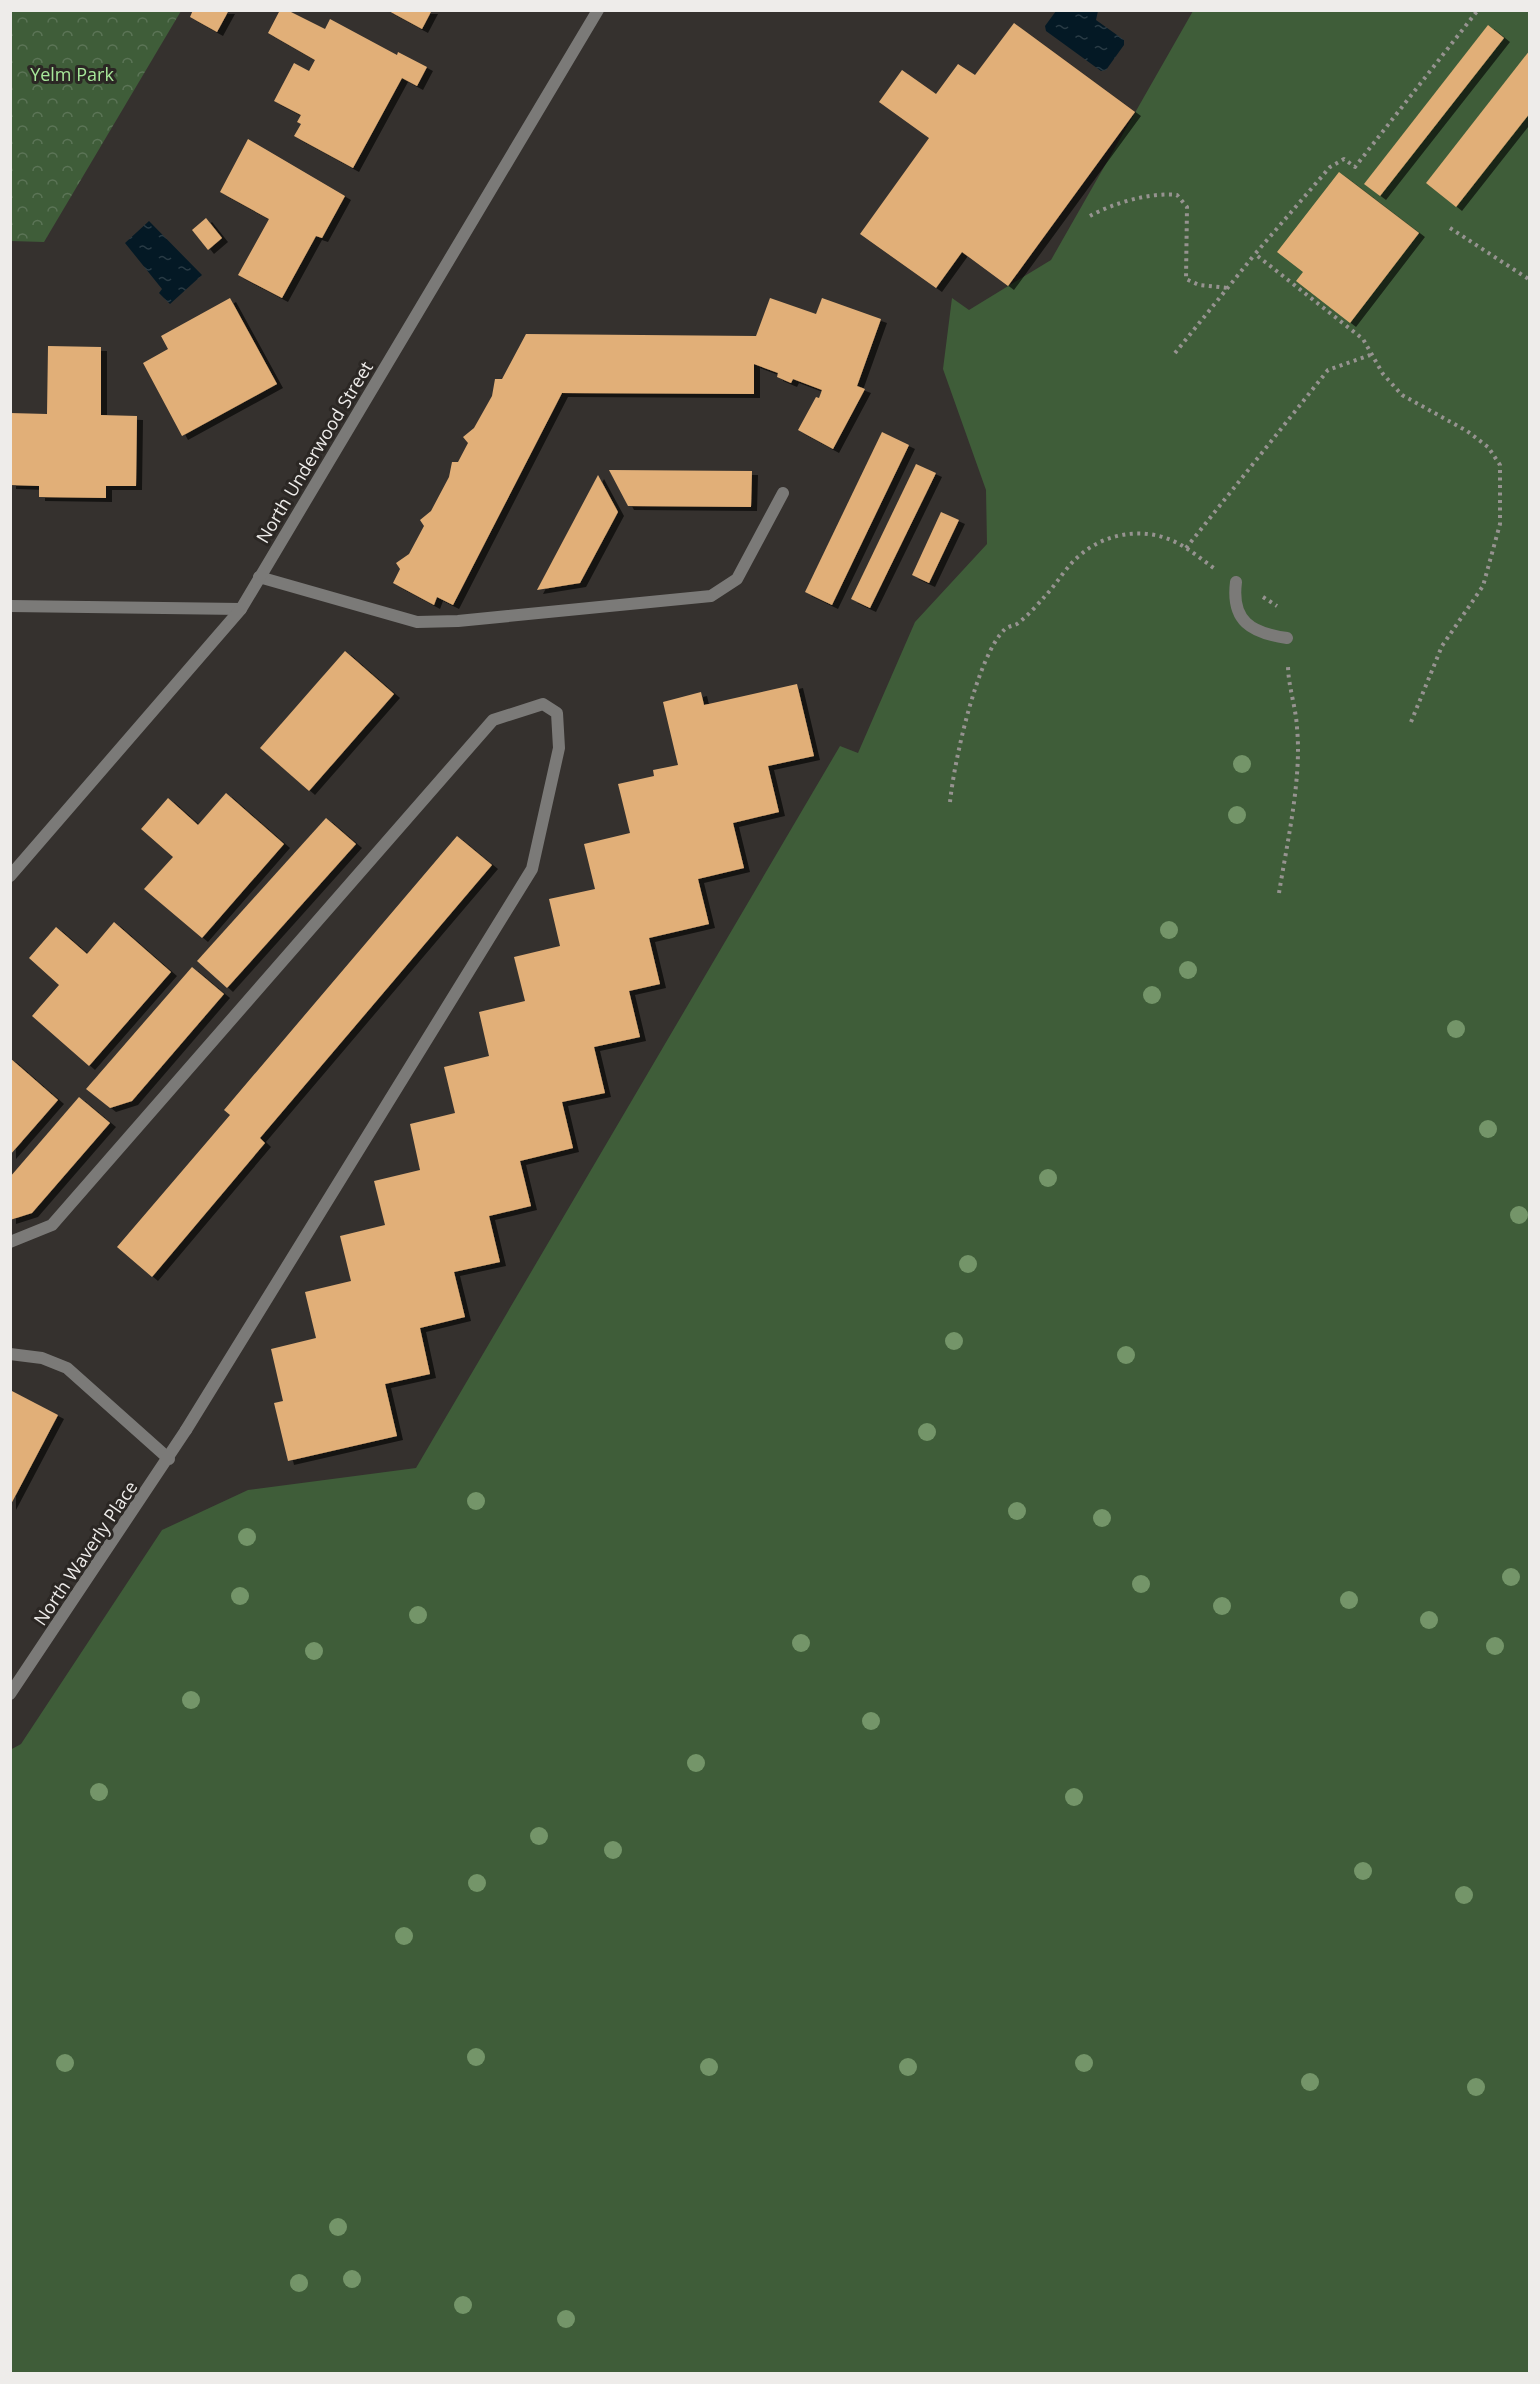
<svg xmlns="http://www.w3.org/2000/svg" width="1540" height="2384" font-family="'Open Sans',sans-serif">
  <defs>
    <pattern id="park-crowns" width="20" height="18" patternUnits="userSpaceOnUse" patternTransform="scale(1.5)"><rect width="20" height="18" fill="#3f5d39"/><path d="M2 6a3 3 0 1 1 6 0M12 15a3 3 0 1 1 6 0" fill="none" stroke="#5b7456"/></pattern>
    <pattern id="water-ripples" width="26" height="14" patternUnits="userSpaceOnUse" patternTransform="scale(1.5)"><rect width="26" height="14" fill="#041925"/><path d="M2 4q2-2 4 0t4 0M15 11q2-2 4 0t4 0" fill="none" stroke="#293b45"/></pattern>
    <filter id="shadow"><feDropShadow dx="6" dy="4" stdDeviation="0" flood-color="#0009"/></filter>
  </defs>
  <rect width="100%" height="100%" fill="#35312e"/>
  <polygon fill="#3f5d39" points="1193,11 1529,11 1529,2373 11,2373 10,1750 21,1744 162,1530 248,1490 416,1468 840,746 858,753 915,622 987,544 986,490 943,369 952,298 969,310 1051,260"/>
  <polygon fill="url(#park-crowns)" points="11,10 181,11 44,242 11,241"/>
  <g fill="url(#water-ripples)">
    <polygon points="1056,11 1098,11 1096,20 1124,40 1124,45 1106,70 1101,71 1046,31 1045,26"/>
    <polygon points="149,221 202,275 170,304 159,293 162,289 125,243"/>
  </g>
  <g fill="#e1af78" filter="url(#shadow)">
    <polygon points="193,10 229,10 217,32 190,17"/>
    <polygon points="280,10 287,10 325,29 330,19 397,55 398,52 427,67 417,86 402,78 353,168 294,136 301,124 297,122 301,115 274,101 294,63 309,71 315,60 268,33"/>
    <polygon points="387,10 432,10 422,29"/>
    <polygon points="1014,23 1135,112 1008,286 962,252 936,288 860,234 929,138 879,102 902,70 936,94 958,64 975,75"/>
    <polygon points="1488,25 1504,38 1380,196 1364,184"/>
    <polygon points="1530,50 1530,113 1456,207 1426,183"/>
    <polygon points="248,139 345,196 322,238 316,236 282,298 238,275 269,219 220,192"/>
    <polygon points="1339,172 1419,233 1350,323 1296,281 1303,272 1277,252"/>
    <polygon points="206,218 222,238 208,250 192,230"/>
    <polygon points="230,298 277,384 182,436 143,363 168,349 161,336"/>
    <polygon points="770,298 816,314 822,298 881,319 857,386 865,389 833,449 798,430 816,397 819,398 822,390 793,379 791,383 777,377 778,373 754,364 754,394 562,393 453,605 437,597 434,605 393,583 400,569 396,563 409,554 424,526 420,520 431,511 449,477 452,462 458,462 468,443 463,437 474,428 492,396 495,379 502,379 526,334 756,336"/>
    <polygon points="48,346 101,347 101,415 137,416 136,486 106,486 106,498 39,497 39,486 10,485 10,413 47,414"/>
    <polygon points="882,432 909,445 832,605 805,592"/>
    <polygon points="916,464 936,473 870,608 851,599"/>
    <polygon points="609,470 752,471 751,507 628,506"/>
    <polygon points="598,475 618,512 580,583 537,590"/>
    <polygon points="941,512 959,520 929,583 912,575"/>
    <polygon points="345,651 394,694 309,791 260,748"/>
    <polygon points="797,684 814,756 768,766 779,812 733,823 744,868 698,879 709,924 649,938 660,984 629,991 640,1037 594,1047 605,1093 562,1102 573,1148 520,1161 531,1206 489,1216 500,1262 454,1272 465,1317 420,1328 430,1374 385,1384 397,1436 288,1461 274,1403 283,1401 271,1349 316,1338 305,1292 351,1281 340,1236 385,1225 374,1181 420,1170 410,1124 455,1113 444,1067 489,1056 479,1012 525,1001 514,957 560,946 549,899 595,889 584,844 630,833 618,784 654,776 653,770 678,765 663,702 701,692 704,705"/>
    <polygon points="226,793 284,844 202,938 144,889 173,857 141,829 168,798 198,825"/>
    <polygon points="326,818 356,844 227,988 197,961"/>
    <polygon points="457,836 492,865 260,1138 265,1143 152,1277 117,1247 230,1115 224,1110"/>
    <polygon points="114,922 171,972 89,1066 32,1016 59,985 29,958 56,927 87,954"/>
    <polygon points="192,967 224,994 132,1101 110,1108 86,1089"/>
    <polygon points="10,1058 58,1100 10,1155"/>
    <polygon points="79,1097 110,1123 32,1213 10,1220 10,1177"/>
    <polygon points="10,1390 58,1415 10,1506"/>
  </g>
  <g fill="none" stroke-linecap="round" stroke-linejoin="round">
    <g stroke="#969390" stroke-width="4" stroke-dasharray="3 4.5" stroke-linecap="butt">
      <path d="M1090,216C1113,203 1151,192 1177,195L1187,207L1186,279L1199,285L1228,288"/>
      <polyline points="1450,228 1530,280"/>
      <polyline points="1175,353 1255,254"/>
      <polyline points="1186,548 1328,370 1370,355"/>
      <polyline points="1263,597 1277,606"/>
      <polyline points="1411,722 1442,646 1483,586 1500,524 1500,465 1488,447 1467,431 1402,395 1383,374 1363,339 1255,254 1330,167 1344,159 1355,167 1478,10"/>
      <path d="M950,802C954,762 977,656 1005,629C1009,626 1013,626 1017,624C1028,616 1038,604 1046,595C1058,582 1066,567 1079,556C1107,531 1149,526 1181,545C1193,552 1204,561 1215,569"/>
      <path d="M1279,893C1287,843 1302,778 1297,728C1296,707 1288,686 1288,665"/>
    </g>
    <g stroke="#7b7a78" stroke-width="12">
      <polyline points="259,577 417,622 458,621 711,596 737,579 783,493"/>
      <path d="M1236,582C1231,621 1251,633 1287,638"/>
      <polyline points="10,1242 52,1225 493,720 543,704 557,713 559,748 532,869 186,1430"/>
      <polyline points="10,1354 42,1358 67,1368 169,1459"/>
    </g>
    <g stroke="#7b7a78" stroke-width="12">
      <polyline points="10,606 241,609"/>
      <polyline points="10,876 241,609 598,10"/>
      <polyline points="10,1694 186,1430"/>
    </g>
  </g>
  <g fill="#749569">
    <circle cx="1242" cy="764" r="9"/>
    <circle cx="1237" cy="815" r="9"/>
    <circle cx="1169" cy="930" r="9"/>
    <circle cx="1188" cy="970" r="9"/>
    <circle cx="1152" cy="995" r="9"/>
    <circle cx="1456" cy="1029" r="9"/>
    <circle cx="1488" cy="1129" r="9"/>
    <circle cx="1048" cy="1178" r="9"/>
    <circle cx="1519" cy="1215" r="9"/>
    <circle cx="968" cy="1264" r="9"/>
    <circle cx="954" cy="1341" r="9"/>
    <circle cx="1126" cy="1355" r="9"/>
    <circle cx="927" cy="1432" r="9"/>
    <circle cx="476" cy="1501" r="9"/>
    <circle cx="1017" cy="1511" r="9"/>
    <circle cx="1102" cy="1518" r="9"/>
    <circle cx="247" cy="1537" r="9"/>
    <circle cx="1511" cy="1577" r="9"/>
    <circle cx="1141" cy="1584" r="9"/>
    <circle cx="240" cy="1596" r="9"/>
    <circle cx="1349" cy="1600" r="9"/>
    <circle cx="1222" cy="1606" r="9"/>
    <circle cx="418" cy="1615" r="9"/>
    <circle cx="1429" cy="1620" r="9"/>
    <circle cx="801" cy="1643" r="9"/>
    <circle cx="1495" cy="1646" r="9"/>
    <circle cx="314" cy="1651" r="9"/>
    <circle cx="191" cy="1700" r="9"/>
    <circle cx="871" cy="1721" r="9"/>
    <circle cx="696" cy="1763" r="9"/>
    <circle cx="99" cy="1792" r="9"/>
    <circle cx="1074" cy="1797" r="9"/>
    <circle cx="539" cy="1836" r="9"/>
    <circle cx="613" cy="1850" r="9"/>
    <circle cx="1363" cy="1871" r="9"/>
    <circle cx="477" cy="1883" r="9"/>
    <circle cx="1464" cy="1895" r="9"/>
    <circle cx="404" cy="1936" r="9"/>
    <circle cx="476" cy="2057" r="9"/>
    <circle cx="65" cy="2063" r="9"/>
    <circle cx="1084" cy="2063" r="9"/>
    <circle cx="709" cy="2067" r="9"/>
    <circle cx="908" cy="2067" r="9"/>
    <circle cx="1310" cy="2082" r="9"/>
    <circle cx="1476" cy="2087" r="9"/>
    <circle cx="338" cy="2227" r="9"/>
    <circle cx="352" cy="2279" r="9"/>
    <circle cx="299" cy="2283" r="9"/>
    <circle cx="463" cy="2305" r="9"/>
    <circle cx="566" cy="2319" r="9"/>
  </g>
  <g text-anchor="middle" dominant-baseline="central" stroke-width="6" stroke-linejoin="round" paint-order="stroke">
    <g font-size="18" fill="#a7e79a" stroke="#2b2724">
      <text x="72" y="74">Yelm Park</text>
    </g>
    <g font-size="18" fill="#eeecea" stroke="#2b2724">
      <text transform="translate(314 452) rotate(-59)">North Underwood Street</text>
      <text transform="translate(85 1553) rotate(-56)">North Waverly Place</text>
    </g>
  </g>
  <rect width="1540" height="2384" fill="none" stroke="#eeecea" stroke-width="24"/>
</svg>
